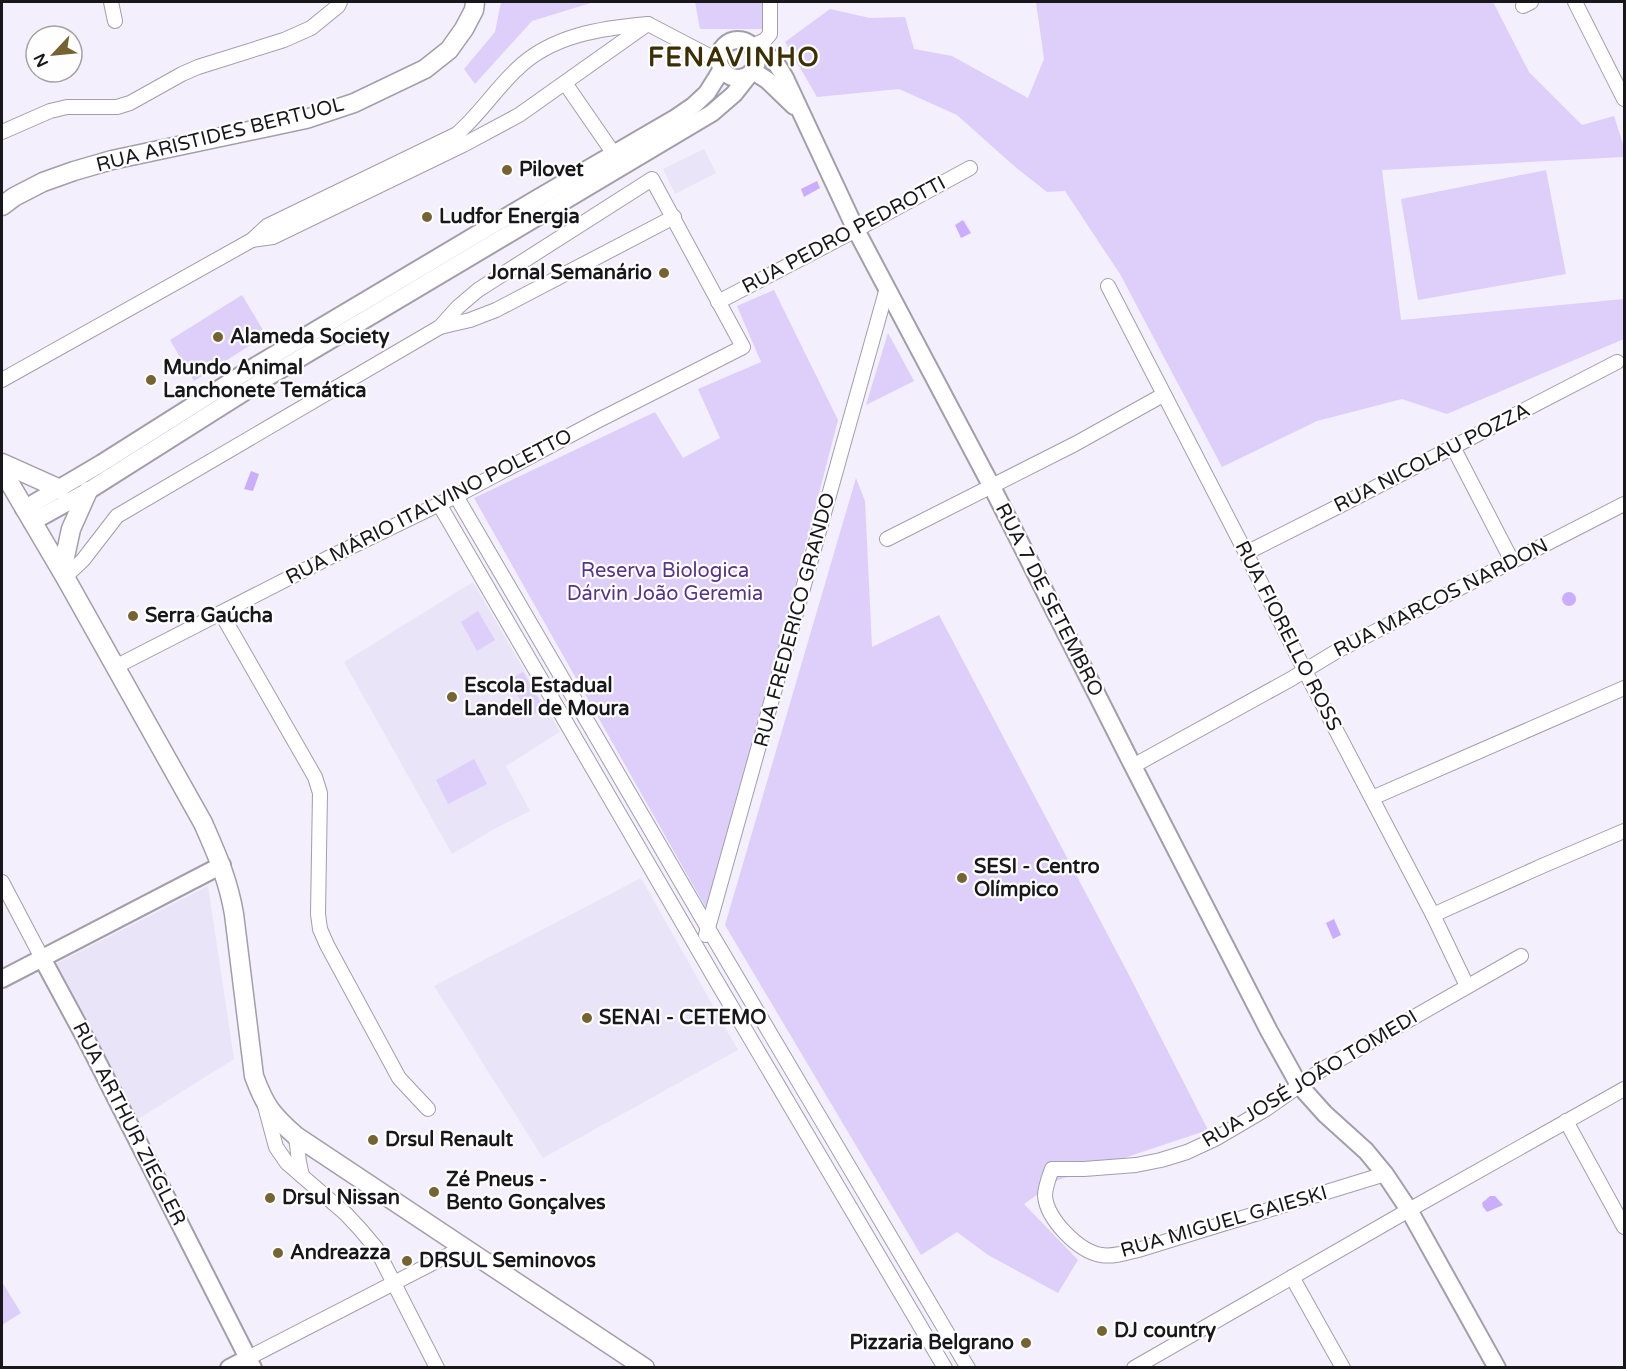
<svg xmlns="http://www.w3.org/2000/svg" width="1626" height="1369" font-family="'Varela Round',sans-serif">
  <rect width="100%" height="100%" fill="#f3effc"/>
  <g fill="#eae4f8">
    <polygon points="704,149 716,173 675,194 663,169"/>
    <polygon points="473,582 560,732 506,766 530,811 496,828 452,854 344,662"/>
    <polygon points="641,878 738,1050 543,1158 434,986"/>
    <polygon points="208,886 234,1059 135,1121 54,965"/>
  </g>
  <g fill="#ddcffa">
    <polygon points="501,2 594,2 532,21 475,84 464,69 495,32"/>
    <polygon points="695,2 766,2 766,29 700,29"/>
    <polygon points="1036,2 1493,2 1529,72 1582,125 1614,116 1624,147 1624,157 1382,170 1401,320 1624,299 1624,339 1447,414 1402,399 1317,421 1222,467 1120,274 1065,191 1047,192 1013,165 957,115 899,89 817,97 785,42 830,9 870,18 905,17 914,49 952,56 1028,98 1044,59"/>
    <polygon points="1546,170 1566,274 1418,300 1401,199"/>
    <polygon points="774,290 838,420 789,609 706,908 474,498 655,412 683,458 720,438 698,389 761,362 737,306"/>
    <polygon points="242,295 266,335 194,381 170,340"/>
    <polygon points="888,333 914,381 866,405"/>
    <polygon points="856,478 865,501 872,647 939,615 1130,977 1208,1130 1058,1180 1024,1204 1078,1260 1058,1293 988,1255 957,1232 921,1255 725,925"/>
    <polygon points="478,611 495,640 477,651 461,622"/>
    <polygon points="523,672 544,708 530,717 509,680"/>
    <polygon points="474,759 487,784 448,804 436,780"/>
    <polygon points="2,1282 21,1313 2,1325"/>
  </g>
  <g fill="#caadfd">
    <polygon points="817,181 820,188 804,197 801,189"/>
    <polygon points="963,220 971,233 961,238 955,225"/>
    <polygon points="251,471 259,474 253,491 244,489"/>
    <circle cx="1569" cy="599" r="7"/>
    <polygon points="1334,919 1341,935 1333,939 1326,923"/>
    <polygon points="1490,1196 1495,1196 1503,1205 1487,1212 1483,1207 1482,1203"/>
  </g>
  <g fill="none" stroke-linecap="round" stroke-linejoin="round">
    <defs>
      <g id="minor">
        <polyline points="111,2 115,21"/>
        <polyline points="1575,2 1624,99"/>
        <polyline points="1523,6 1531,2"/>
        <polyline points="648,24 719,61"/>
        <polyline points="752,46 765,40 770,34 770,2"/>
        <polyline points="565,83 614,154"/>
        <polyline points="2,132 50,111 67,107 117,107 130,103 182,74 198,67 284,40 311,28 338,6 340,2"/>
        <polyline points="252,240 273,237 463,145 519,115 646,25"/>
        <polyline points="1108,286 1246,553 1305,671 1433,915 1467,986"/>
        <polyline points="718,302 856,230 970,168"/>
        <polyline points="440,327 470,320 496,310 674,217"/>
        <path d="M2,380L252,240L267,226L457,134C479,115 495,90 516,70C551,35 602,28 648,24"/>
        <polyline points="1453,447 1512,561"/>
        <polyline points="456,496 709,930 968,1368"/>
        <polyline points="439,504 714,977 945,1368"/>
        <polyline points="887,539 1075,444 1163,395"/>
        <polyline points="1246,553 1349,501 1617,362"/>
        <polyline points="65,577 83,560 117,516 440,327 458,307 478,290 652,179 743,347 595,422 456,496 328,558 115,667"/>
        <polyline points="221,613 315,777 320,793 318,914 320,929 327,945 399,1078 428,1109"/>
        <polyline points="1133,766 1291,679 1337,651 1624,504"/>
        <polyline points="1372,798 1624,688"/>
        <polyline points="2,882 42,958"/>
        <polyline points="1433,915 1542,866 1624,831"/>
        <polyline points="706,935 887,288"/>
        <polyline points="265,1106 276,1147 287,1163 346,1214 360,1229 376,1248 437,1368"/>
        <polyline points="1566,1121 1624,1227"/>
        <polyline points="296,1136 299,1162 302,1176"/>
        <path d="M1385,1174L1138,1250C1126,1253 1113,1257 1101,1255C1078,1251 1047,1219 1045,1196C1045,1188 1049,1177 1052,1169H1084L1136,1165L1161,1160L1187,1152L1215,1139L1266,1109L1323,1069L1521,956"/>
        <polyline points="1292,1277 1343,1368"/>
        <polyline points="248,1358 462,1248"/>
        <polyline points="1134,1368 1409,1210 1624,1089"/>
      </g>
      <g id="tertiary">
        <circle cx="738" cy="59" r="19"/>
        <path d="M754,49C772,55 776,62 785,78L856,230L992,487L1133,766L1269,1031L1299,1085L1325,1114L1366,1151L1385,1174L1409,1210L1497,1368"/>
        <polyline points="753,71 767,80 794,106"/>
        <polyline points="24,509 102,463 257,365 538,198 674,119 693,106 707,93 722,69"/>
        <polyline points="32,522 88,491 265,379 712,113 734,94 749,75"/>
        <polyline points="42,958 89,1045 253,1368"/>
        <polyline points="2,979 222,865"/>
        <polyline points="229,1368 248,1358"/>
      </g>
      <g id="secondary">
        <polyline points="2,206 14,197 43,182 74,171 112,160 306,119 354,103 425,69 449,50 464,29 474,10 475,2"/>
        <polyline points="2,463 60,489"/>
        <path d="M2,470L65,577L203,823C217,855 228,879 234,914L254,1076C265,1106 272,1115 296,1136L645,1368"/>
        <polyline points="62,571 71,529 88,491"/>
      </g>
    </defs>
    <use href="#minor" stroke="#a29eaa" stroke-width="16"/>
    <use href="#tertiary" stroke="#a29eaa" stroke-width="20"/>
    <use href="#secondary" stroke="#a29eaa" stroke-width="21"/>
    <use href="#minor" stroke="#fff" stroke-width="14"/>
    <use href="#tertiary" stroke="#fff" stroke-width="16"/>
    <use href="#secondary" stroke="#fff" stroke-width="18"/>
  </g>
  <g fill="#756331" stroke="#fefefe" stroke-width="2">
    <circle cx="507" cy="170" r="6"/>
    <circle cx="427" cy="217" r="6"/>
    <circle cx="664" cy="273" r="6"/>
    <circle cx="218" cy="337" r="6"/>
    <circle cx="151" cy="380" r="6"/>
    <circle cx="133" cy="616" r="6"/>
    <circle cx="452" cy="697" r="6"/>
    <circle cx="962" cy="878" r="6"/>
    <circle cx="587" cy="1018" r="6"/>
    <circle cx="373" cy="1140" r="6"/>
    <circle cx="434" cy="1192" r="6"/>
    <circle cx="270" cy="1198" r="6"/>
    <circle cx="278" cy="1253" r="6"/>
    <circle cx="407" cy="1261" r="6"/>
    <circle cx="1102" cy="1331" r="6"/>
    <circle cx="1026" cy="1343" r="6"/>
  </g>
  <g text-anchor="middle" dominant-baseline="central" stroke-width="4.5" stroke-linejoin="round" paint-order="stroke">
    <g font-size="20" fill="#18171b" stroke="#fefefe">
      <text transform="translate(220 135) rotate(-14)">RUA ARISTIDES BERTUOL</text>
      <text transform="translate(844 235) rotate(-28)">RUA PEDRO PEDROTTI</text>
      <text transform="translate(1432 458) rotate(-27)">RUA NICOLAU POZZA</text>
      <text transform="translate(429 507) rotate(-27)">RUA MÁRIO ITALVINO POLETTO</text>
      <text transform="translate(1441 598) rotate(-27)">RUA MARCOS NARDON</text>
      <text transform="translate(1049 600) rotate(63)">RUA 7 DE SETEMBRO</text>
      <text transform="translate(795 620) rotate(-75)">RUA FREDERICO GRANDO</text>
      <text transform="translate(1288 636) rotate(63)">RUA FIORELLO ROSS</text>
      <text transform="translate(1310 1079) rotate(-31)">RUA JOSÉ JOÃO TOMEDI</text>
      <text transform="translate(129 1124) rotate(63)">RUA ARTHUR ZIEGLER</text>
      <text transform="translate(1224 1222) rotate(-16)">RUA MIGUEL GAIESKI</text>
    </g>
    <g font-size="20" font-weight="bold" fill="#18171b" stroke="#fefefe" text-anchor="start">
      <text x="519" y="170">Pilovet</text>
      <text x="439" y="217">Ludfor Energia</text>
      <text x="652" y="273" text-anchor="end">Jornal Semanário</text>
      <text x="230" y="337">Alameda Society</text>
      <text x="163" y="368">Mundo Animal<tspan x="163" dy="23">Lanchonete Temática</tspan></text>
      <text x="145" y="616">Serra Gaúcha</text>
      <text x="464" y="686">Escola Estadual<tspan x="464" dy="23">Landell de Moura</tspan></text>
      <text x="974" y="867">SESI - Centro<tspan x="974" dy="23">Olímpico</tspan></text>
      <text x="599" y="1018">SENAI - CETEMO</text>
      <text x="385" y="1140">Drsul Renault</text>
      <text x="446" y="1180">Zé Pneus -<tspan x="446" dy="23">Bento Gonçalves</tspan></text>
      <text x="282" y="1198">Drsul Nissan</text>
      <text x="290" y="1253">Andreazza</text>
      <text x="419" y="1261">DRSUL Seminovos</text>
      <text x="1114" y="1331">DJ country</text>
      <text x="1014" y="1343" text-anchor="end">Pizzaria Belgrano</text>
    </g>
    <g font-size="20" fill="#59328c" stroke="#fefefe">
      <text x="665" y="571">Reserva Biologica<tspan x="665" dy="23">Dárvin João Geremia</tspan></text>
    </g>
    <g font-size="26" font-weight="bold" letter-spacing="1.5" fill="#3c2f04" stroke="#fefefe">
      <text x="734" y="57">FENAVINHO</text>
    </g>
  </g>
  <rect width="1626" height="1369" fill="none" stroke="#18171b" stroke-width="6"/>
  <g transform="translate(54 54) rotate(244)"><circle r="28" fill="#fefefe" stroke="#a2a2a3" stroke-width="1.5"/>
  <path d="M0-4.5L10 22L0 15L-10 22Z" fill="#756331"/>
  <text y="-9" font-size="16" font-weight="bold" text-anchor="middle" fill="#18171b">N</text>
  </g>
</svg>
